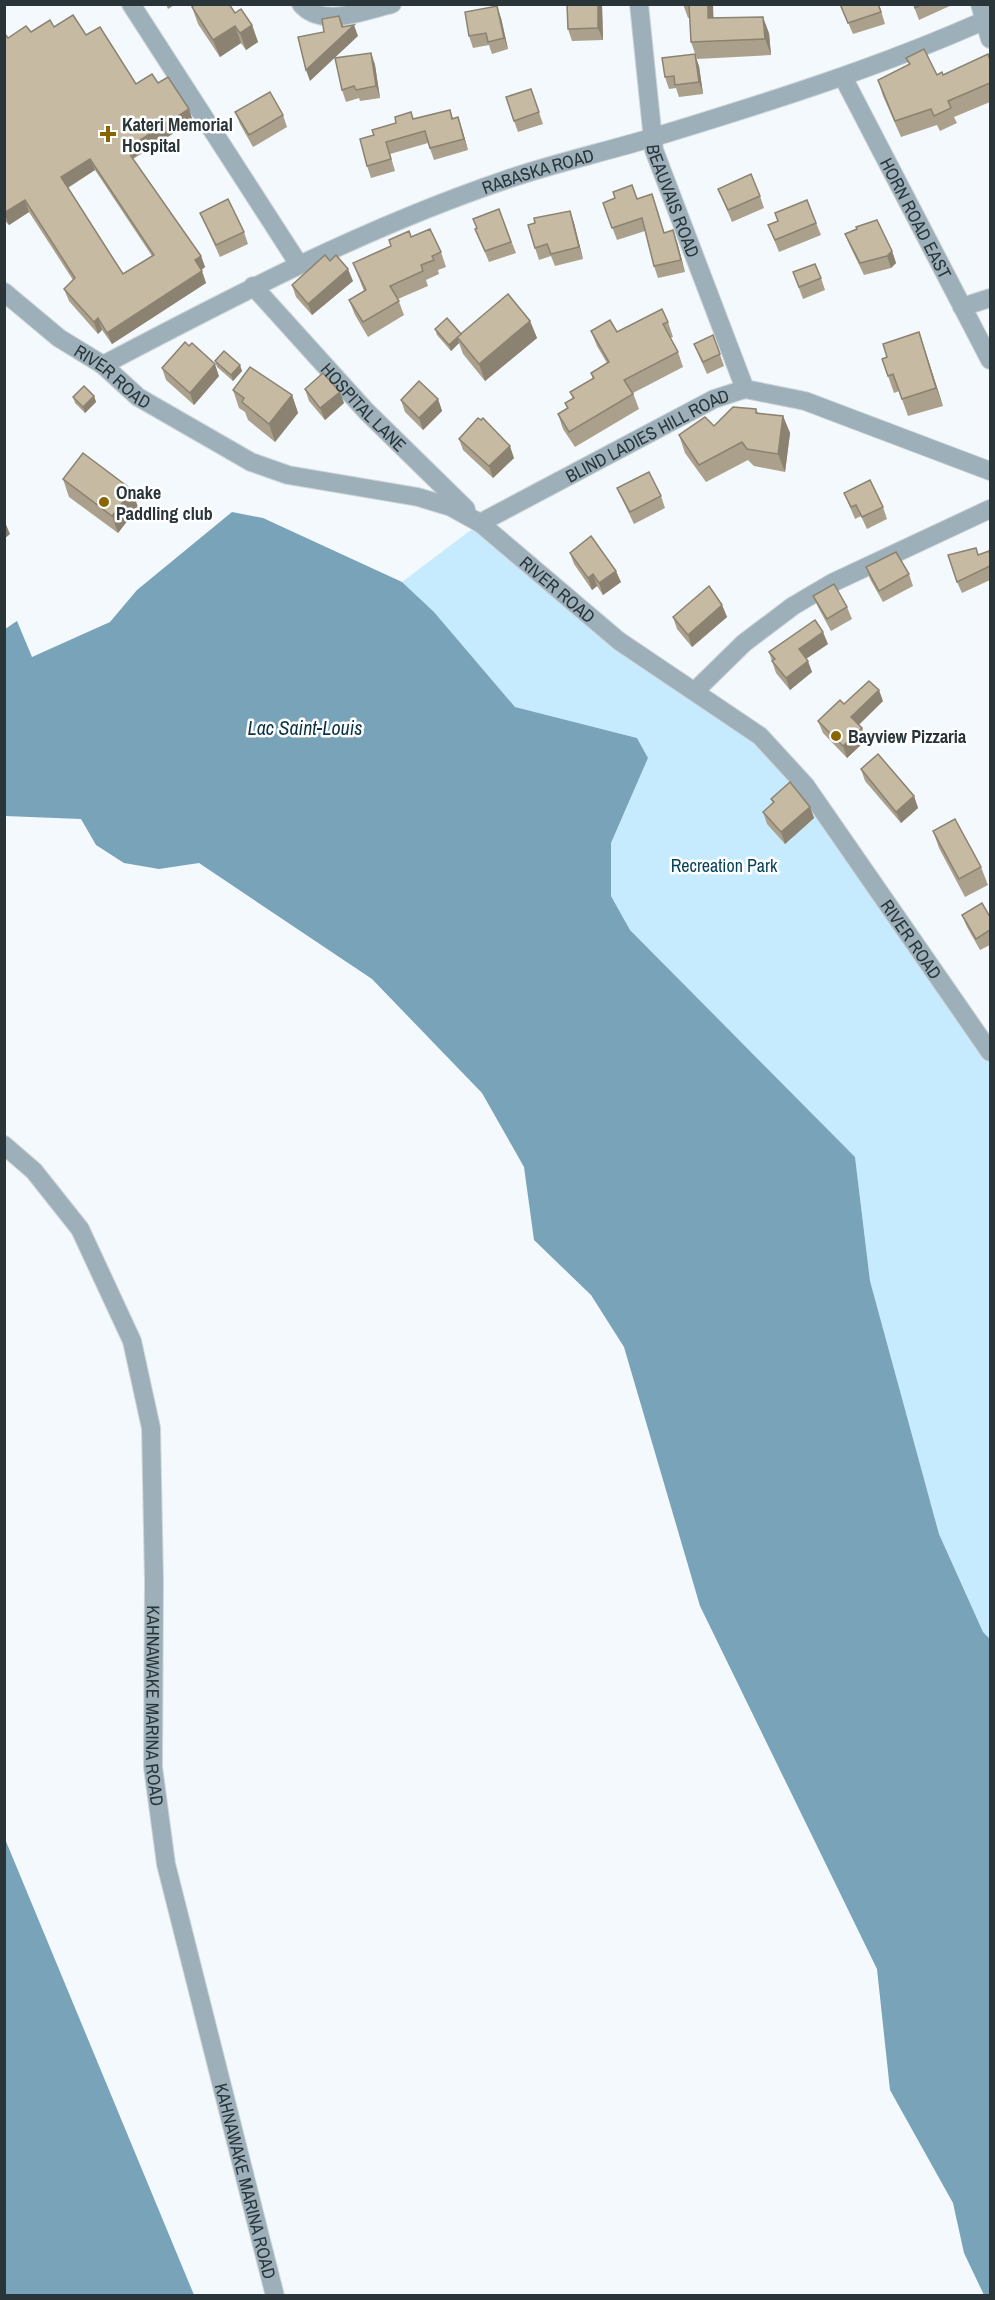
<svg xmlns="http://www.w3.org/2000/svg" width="995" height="2300" font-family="'Archivo Narrow',sans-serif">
  <rect width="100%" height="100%" fill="#f3f9fc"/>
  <polygon fill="#c7ebfe" points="480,523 619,641 760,736 990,1052 990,1639 983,1632 939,1534 870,1281 855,1157 630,930 611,896 611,843 648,758 637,738 515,707 434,612 402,582"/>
  <g fill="#78a3b9">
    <polygon points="232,512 263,518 402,582 434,612 515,707 637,738 648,758 611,843 611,896 630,930 855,1157 870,1281 939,1534 983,1632 990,1639 990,2295 984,2295 964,2253 953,2203 890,2090 877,1969 700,1606 624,1347 591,1295 534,1240 524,1167 482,1093 372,979 199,863 159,869 124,863 96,845 81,819 5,816 5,629 17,621 32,657 110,622 137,590"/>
    <polygon points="5,1839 194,2295 5,2295"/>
  </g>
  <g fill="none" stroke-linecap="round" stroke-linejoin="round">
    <defs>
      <g id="minor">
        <polyline points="131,4 298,263"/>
        <path d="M301,4C322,29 365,10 392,4"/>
        <path id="s1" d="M639,4L654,150L745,389"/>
        <polyline points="980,4 990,39"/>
        <path id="s2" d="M843,77L990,360"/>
        <path id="s3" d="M253,286L366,411L466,509"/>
        <path id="s4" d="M4,292L59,338L103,365L138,397L251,462L288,475L418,497L451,507L480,523L619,641L760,736L805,785L990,1052"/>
        <polyline points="962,307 990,298"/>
        <path id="s5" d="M103,365C234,296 366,227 508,179C555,163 604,152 651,138C766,103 881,67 990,18"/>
        <path id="s6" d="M480,523L714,399L745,389L805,401L990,471"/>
        <polyline points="695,691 744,643 793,606 832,583 990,509"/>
        <path id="s7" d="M4,1145L34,1171L80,1229L132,1341L151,1428L154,1581L153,1767L166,1864L275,2296"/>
      </g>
    </defs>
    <use href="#minor" stroke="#cfd6d9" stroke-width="20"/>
    <use href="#minor" stroke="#9db0ba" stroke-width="18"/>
  </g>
  <g fill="#aaa08b" fill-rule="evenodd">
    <polygon points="166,4 176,4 168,9"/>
    <polygon points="567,4 602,4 603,40 572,41 568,29"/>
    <polygon points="683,4 713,4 713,18 769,33 771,55 697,59 691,42 690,18 688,18"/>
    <polygon points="840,4 879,4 885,24 853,34"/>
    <polygon points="913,4 952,4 952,5 919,20"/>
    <polygon points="192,7 235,13 252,25 258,42 246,50 241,43 220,57 198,24"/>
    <polygon points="501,18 508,49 492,54 489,45 473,48 469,36"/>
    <path d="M54,27L86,35L136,84L158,83L193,121L133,159L201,256L205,267L201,270L206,283L112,344L102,330L98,334L69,301L64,289L73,280L29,212L9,225L4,220V33L8,38ZM95,170L152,256L123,274L68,188Z"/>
    <polygon points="371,53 375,65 380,98 360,101 359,98 346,102 342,90"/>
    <polygon points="906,58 937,75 943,75 990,60 990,102 954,117 957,123 940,131 937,125 901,137 883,96 878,80 909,64"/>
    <polygon points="699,66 703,94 679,97 676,88 669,89 665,77"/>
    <polygon points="531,89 543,124 518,132 514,121"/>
    <polygon points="450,110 453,118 462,129 468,150 434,160 428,143 390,154 395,171 371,178 367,166 374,135 414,119"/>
    <polygon points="235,112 283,115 287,127 253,147 240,124"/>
    <polygon points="718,189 760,196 764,208 732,222"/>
    <polygon points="637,199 656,206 664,232 677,242 685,272 658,278 654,266 645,231 617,240 603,203"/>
    <polygon points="807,200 821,235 779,252 768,225 778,222"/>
    <polygon points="499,209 516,253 489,262 475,229 477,228"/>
    <polygon points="570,211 574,223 583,259 555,266 551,256 539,260 535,248"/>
    <polygon points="200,213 244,232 248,244 220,257"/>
    <polygon points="845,234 892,251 896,263 891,268 864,275 850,246"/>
    <polygon points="411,237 441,252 446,267 438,270 439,274 426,280 428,286 398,299 404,315 368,337 355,315 349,300 364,291 353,263"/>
    <polygon points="793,272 821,278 825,290 803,299"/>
    <polygon points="353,281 312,315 296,297 292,285"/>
    <polygon points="530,321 537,338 485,381 463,354 459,343 451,351 437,335 435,329 461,334"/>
    <polygon points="668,322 673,337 670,338 678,352 683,367 633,393 639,409 575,447 563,429 558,414 567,408 565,403 573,399 570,392 593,379 591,373 607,363 597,346 591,331 617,332"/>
    <polygon points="919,332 943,406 908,416 899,391 894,393 882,359 887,357"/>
    <polygon points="713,335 724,366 707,374 699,356 694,344"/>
    <polygon points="215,361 242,371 233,381 217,367"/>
    <polygon points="162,368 219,376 194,405 166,380"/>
    <polygon points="305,389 344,403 325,420 309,401"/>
    <polygon points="233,390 292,395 298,413 275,442 248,420 245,412 239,408"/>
    <polygon points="94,396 96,402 85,413 75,403 73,397"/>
    <polygon points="438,399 442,411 423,430 405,412 401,400"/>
    <polygon points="756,409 758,413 783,416 790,433 785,472 754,466 748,460 706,482 685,453 679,435 714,426"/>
    <polygon points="459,439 514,458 493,478 463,450"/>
    <polygon points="63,479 138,507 118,533 69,497"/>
    <polygon points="617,488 661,496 665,508 634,524 622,499"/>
    <polygon points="844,493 883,507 887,519 867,529 861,516 855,519"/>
    <polygon points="570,553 621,582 603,595 597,586 592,590 574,564"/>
    <polygon points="978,555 990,555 990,580 962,593 957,582"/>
    <polygon points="866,567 909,574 913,586 883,602 870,579"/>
    <polygon points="813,596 847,607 852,619 831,631 818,607"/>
    <polygon points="722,605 727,617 692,647 677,629 673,617"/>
    <polygon points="828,644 806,659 812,672 790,690 776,673 769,652"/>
    <polygon points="883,701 859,725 862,728 866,740 847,758 823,733 818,721 844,704"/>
    <polygon points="861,769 914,796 918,808 901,823 865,781"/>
    <polygon points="771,799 810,807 814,818 785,844 767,824 763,812 773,803"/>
    <polygon points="933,831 981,867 988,885 965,897 939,848"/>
    <polygon points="962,915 990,917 990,945 980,950 967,927"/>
  </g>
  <g fill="#8b8271">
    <polygon points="598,4 602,4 603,40 598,28"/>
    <polygon points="708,4 713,4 714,35 708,18"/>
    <polygon points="497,6 501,18 508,49 504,38"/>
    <polygon points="339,16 344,28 354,25 358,36 310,81 306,70"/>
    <polygon points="763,17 769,33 771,55 765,39"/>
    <polygon points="252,25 258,42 246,50 240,33"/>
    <polygon points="235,26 241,43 220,57 213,40"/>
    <polygon points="371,53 375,65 380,98 376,86"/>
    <polygon points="695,54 699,66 703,94 699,82"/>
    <polygon points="189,109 193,121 130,160 126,149"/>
    <polygon points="458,117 462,129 468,150 464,139"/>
    <polygon points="90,159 95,170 65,189 61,177"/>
    <polygon points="25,200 29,212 9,225 4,213"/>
    <polygon points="570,211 574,223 583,259 579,247"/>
    <polygon points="673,230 677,242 685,272 681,260"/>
    <polygon points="892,251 896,263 891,268 887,256"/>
    <polygon points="201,256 205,267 199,272 195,260"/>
    <polygon points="348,269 353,281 312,315 308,304"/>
    <polygon points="202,271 206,283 112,344 107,333"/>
    <polygon points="98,318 102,330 98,334 94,322"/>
    <polygon points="530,321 537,338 485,381 479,364"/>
    <polygon points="919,332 925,350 943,406 936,388"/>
    <polygon points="457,337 459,343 451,351 449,345"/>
    <polygon points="215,364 219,376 194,405 190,393"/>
    <polygon points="240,365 242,371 233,381 231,375"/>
    <polygon points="340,392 344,403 325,420 320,408"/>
    <polygon points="292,395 298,413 275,442 269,424"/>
    <polygon points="94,396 96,402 85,413 83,407"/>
    <polygon points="438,399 442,411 423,430 419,418"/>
    <polygon points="783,416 790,433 785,472 778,454"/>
    <polygon points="510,446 514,458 493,478 489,466"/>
    <polygon points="132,490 138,507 118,533 112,516"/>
    <polygon points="4,520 10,534 4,539"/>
    <polygon points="616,571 621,582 603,595 599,583"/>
    <polygon points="593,574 597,586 592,590 588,578"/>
    <polygon points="722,605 727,617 692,647 688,635"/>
    <polygon points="823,632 828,644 804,660 799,649"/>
    <polygon points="808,661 812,672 790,690 786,678"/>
    <polygon points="879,690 883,701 855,728 851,717"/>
    <polygon points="862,728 866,740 847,758 843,746"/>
    <polygon points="914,796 918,808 901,823 896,812"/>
    <polygon points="810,807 814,818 785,844 781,832"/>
  </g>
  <g fill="#c6baa2" stroke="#8b8271" stroke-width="1.5" fill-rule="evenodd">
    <polygon points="196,4 229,4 235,13 241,9 252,25 240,33 235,26 213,40 192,7"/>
    <polygon points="567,4 598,4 598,28 568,29"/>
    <polygon points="689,4 708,4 708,18 763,17 765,39 691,42"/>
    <polygon points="840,4 878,4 881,12 848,23"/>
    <polygon points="914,4 923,4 915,8"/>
    <polygon points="497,6 504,38 488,42 486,33 469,36 465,12"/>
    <path d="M73,15L86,35L100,27L136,84L152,74L158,83L168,77L189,109L126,149L201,256L195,260L202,271L107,333L98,318L94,322L64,289L75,278L25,200L4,213V33L8,38L26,26L31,32L50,20L54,27ZM90,159L154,255L123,274L61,177Z"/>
    <polygon points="339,16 342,27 354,25 306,70 298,37 324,32 322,19"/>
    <polygon points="924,49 937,75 942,72 943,75 988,54 990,60 990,83 948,101 951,108 934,116 931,109 895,121 878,80 910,64 906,58"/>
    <polygon points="371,53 376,86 356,90 354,86 342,90 335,58"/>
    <polygon points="695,54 699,82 675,85 674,76 665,77 662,58"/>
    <polygon points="531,89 539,112 514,121 506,97"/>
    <polygon points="270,92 283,115 249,135 235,112"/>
    <polygon points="450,110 452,119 458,117 464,139 430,148 425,131 386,142 391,159 367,166 360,139 374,135 372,130 396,123 395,117 411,112 413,119"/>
    <polygon points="751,174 760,196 728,210 718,189"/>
    <polygon points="632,185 637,199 652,194 664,233 673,230 681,260 654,266 642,218 612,228 603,203 615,198 613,192"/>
    <polygon points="228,199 244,232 216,245 200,213"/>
    <polygon points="807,200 816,223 775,240 768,225 778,221 775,213"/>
    <polygon points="499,209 511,242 485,251 475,229 477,228 473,219"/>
    <polygon points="570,211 579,247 551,254 547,244 535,248 528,225 535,223 534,218"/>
    <polygon points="877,220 892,251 887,256 860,263 845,234 857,229 856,227"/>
    <polygon points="430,229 441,252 432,256 434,260 421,265 423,271 390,286 399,301 363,322 349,300 366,290 353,263 391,246 389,240 409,231 411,237"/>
    <polygon points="325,255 330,261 336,255 348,269 308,304 292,285"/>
    <polygon points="815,264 821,278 799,287 793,272"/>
    <polygon points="508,294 530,321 479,364 457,337"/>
    <polygon points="662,309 668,322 663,324 678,352 624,380 633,394 569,432 558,414 568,408 565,403 574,398 570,392 594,378 591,373 609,362 591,331 610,320 617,332"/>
    <polygon points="447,318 461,334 449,345 435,329"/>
    <polygon points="919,332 936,388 902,399 893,374 888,376 882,359 887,357 883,344"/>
    <polygon points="713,335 720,354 703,362 694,344"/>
    <polygon points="185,342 189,346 192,343 215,364 190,393 162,368"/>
    <polygon points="224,351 240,365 231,375 215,361"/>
    <polygon points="250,367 292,395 269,424 242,402 244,398 233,390"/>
    <polygon points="323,373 340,392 320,408 305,389"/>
    <polygon points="419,381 438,399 419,418 401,400"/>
    <polygon points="84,386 94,396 83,407 73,397"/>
    <polygon points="733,407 756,409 756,413 783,416 778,454 747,449 742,442 699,465 679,435 705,417 714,426"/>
    <polygon points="478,418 481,420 483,418 510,446 489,466 459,439"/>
    <polygon points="83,453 132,490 112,516 63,479"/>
    <polygon points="649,472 661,496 630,512 617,488"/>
    <polygon points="870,480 883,507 862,517 856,505 851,507 844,493"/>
    <polygon points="591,536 616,571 599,583 593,574 588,578 570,553"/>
    <polygon points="976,548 978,555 989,551 990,555 990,566 957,582 948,555"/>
    <polygon points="896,552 909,574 879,591 866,567"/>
    <polygon points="834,584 847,607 827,619 813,596"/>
    <polygon points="709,586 722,605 688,635 673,617"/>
    <polygon points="815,620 823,632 799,649 808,661 786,678 772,661 775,659 769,652"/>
    <polygon points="869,681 879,690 851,717 862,728 843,746 818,721 840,700 844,704"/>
    <polygon points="878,754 914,796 896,812 861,769"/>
    <polygon points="790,782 810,807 781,832 763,812 774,802 771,799"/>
    <polygon points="955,819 981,867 959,879 933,831"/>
    <polygon points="982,903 990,917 990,930 976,939 962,915"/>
  </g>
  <g fill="#896502" stroke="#fff" stroke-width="2">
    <path d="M105 125h6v6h6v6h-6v6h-6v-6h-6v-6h6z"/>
    <circle cx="104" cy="502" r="6"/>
    <circle cx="836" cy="736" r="6"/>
  </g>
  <g text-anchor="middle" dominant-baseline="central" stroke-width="5" stroke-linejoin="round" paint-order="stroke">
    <g font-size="18" font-weight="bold" fill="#2a353a" stroke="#fff" text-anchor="start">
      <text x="122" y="124">Kateri Memorial<tspan x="122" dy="21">Hospital</tspan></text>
      <text x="116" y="492">Onake<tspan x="116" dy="21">Paddling club</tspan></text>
      <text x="848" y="736">Bayview Pizzaria</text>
    </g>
    <g font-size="18" fill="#2a353a" stroke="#fff">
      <text stroke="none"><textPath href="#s5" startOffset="477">RABASKA ROAD</textPath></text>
      <text stroke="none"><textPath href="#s1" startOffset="201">BEAUVAIS ROAD</textPath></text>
      <text stroke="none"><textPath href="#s2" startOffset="159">HORN ROAD EAST</textPath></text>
      <text stroke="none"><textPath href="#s4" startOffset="138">RIVER ROAD</textPath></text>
      <text stroke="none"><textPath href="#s3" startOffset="164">HOSPITAL LANE</textPath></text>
      <text stroke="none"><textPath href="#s6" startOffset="189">BLIND LADIES HILL ROAD</textPath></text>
      <text stroke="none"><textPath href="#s4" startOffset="642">RIVER ROAD</textPath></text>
      <text stroke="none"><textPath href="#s4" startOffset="1146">RIVER ROAD</textPath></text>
      <text stroke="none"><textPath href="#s7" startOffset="604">KAHNAWAKE MARINA ROAD</textPath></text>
      <text stroke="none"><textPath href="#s7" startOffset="1090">KAHNAWAKE MARINA ROAD</textPath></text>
    </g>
    <g font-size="18" fill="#05435b" stroke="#fff">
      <text x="724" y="865">Recreation Park</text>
    </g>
    <g font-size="20" font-style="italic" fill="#0b3344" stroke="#fff">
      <text x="305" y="727">Lac Saint-Louis</text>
    </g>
  </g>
  <rect width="995" height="2300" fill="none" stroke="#2a353a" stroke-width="12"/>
</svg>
